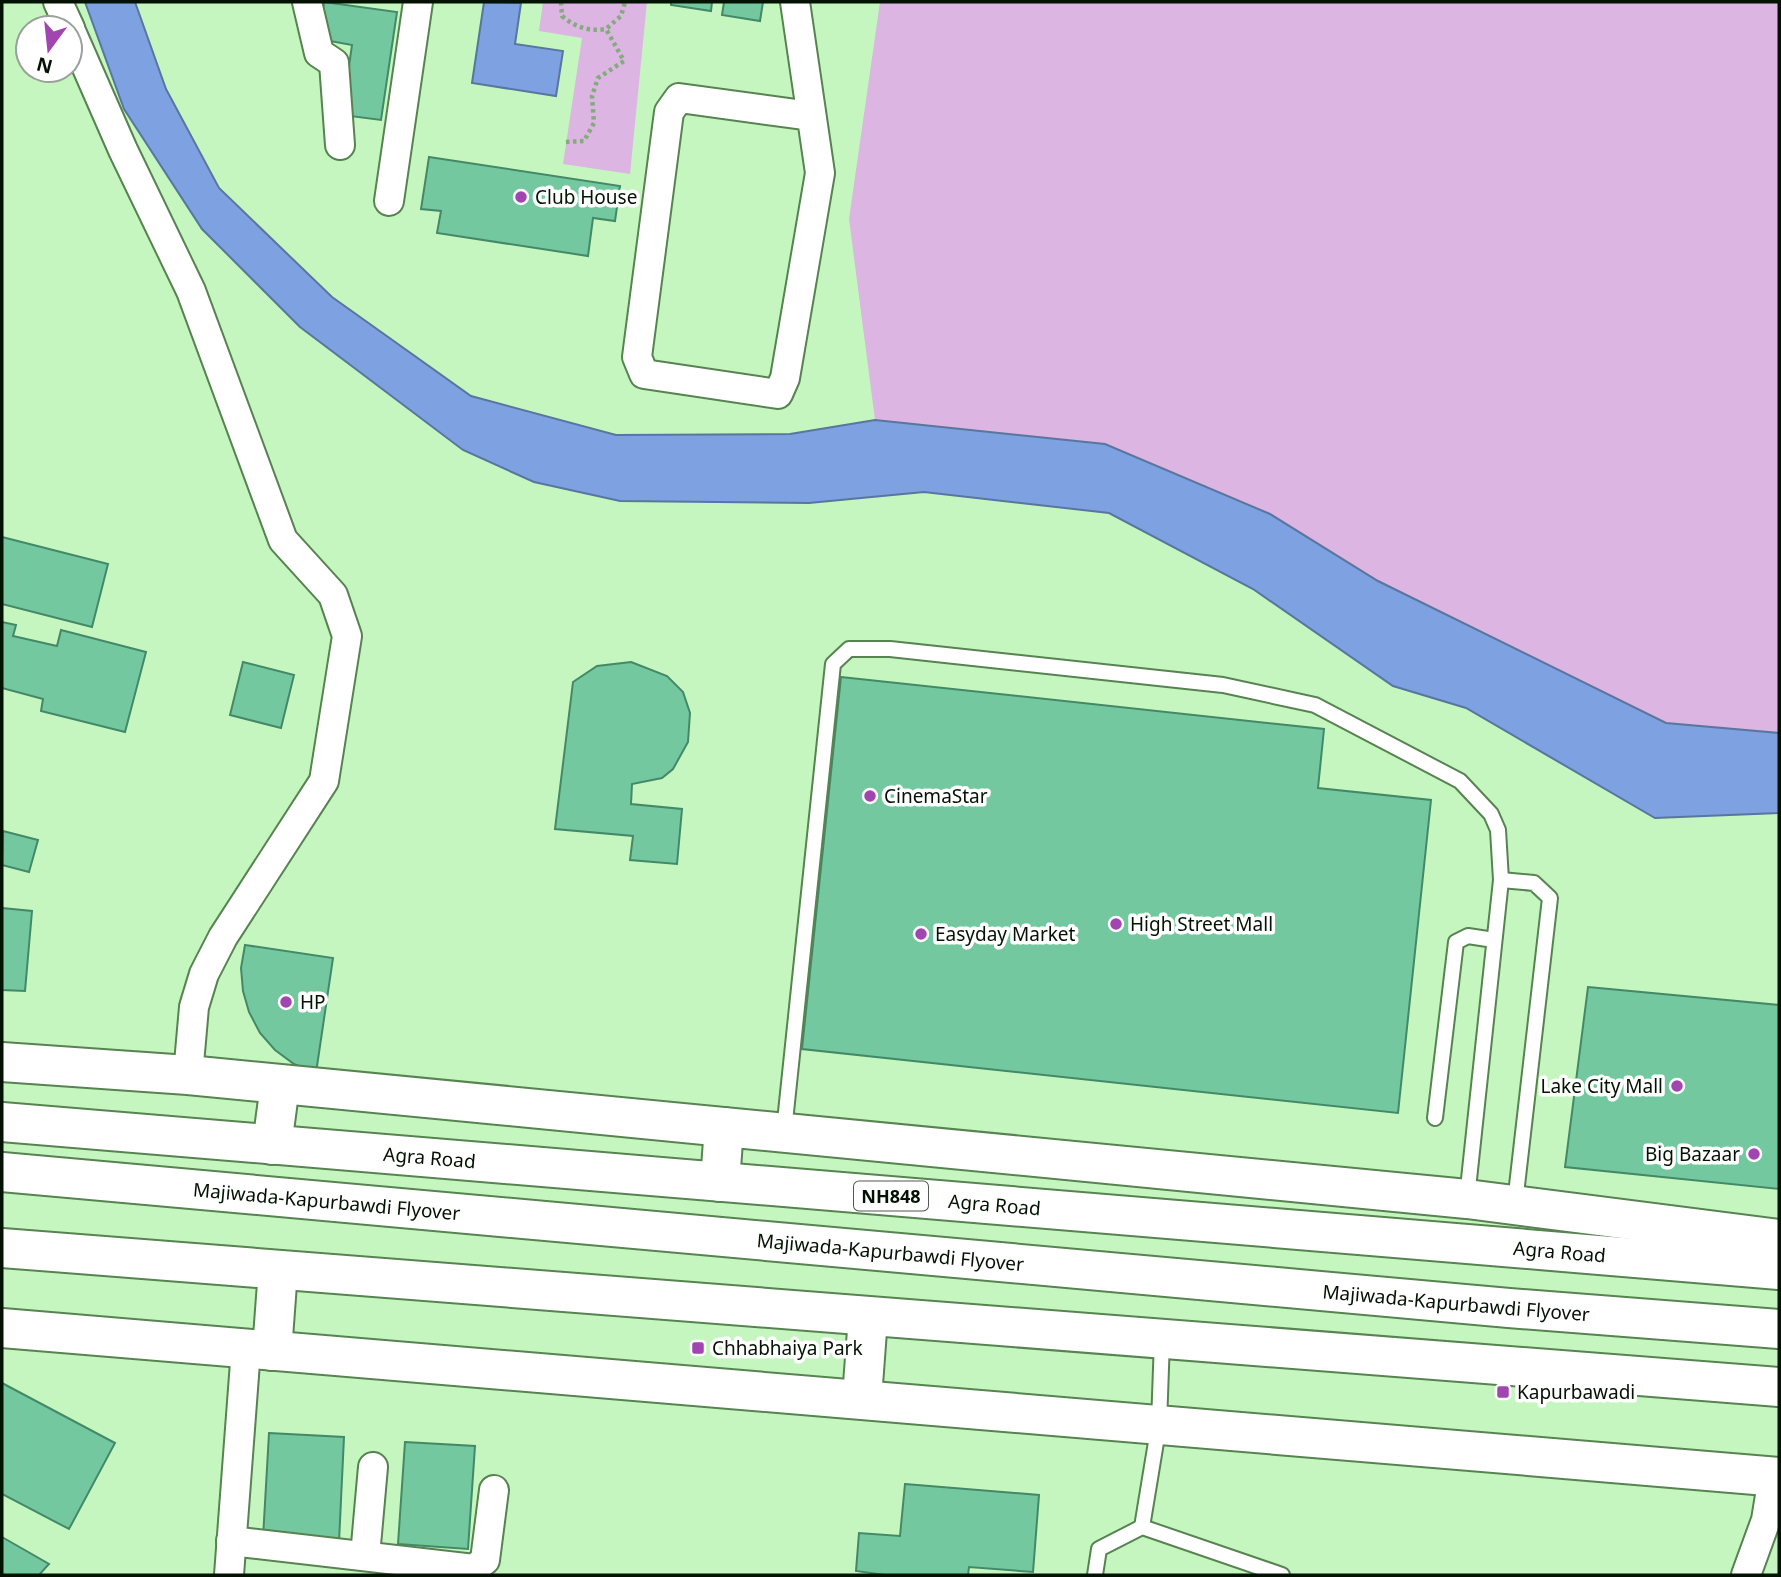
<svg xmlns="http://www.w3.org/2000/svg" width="1781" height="1577" font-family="'Noto Sans',sans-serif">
  <rect width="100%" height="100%" fill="#c6f6bf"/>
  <g fill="#dcb5e2">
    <polygon points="543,2 647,2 630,174 563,164 582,38 539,31"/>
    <polygon points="880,2 1779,2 1779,733 1666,723 1378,581 1270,514 1105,444 875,420 849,219"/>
  </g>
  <g fill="#7da1e1" stroke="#58769e" stroke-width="2">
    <polygon points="85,2 135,2 166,89 219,188 332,297 471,396 616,435 790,434 875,420 1105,444 1270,514 1378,581 1666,723 1779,733 1779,813 1655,818 1466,708 1393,686 1253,589 1109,513 924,492 809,503 620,501 534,482 463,450 300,327 202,229 124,109"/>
    <polygon points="484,2 521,3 515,44 563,51 556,96 472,83"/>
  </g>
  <g fill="#74c89f" stroke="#438968" stroke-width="2">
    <polygon points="324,2 397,12 381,120 342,115 352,45 319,39"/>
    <polygon points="671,2 712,2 711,11 671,5"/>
    <polygon points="724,2 763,2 760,21 722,15"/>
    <polygon points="429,157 620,186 615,221 593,218 588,256 437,233 441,211 421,209"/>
    <polygon points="2,537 108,564 92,627 2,604"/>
    <polygon points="2,622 16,625 13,636 57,646 61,630 146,652 125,732 41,711 43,699 2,688"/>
    <polygon points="243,662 294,675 281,728 230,715"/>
    <polygon points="631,662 667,676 683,692 690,713 688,742 673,769 662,778 632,784 631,804 682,809 677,864 630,860 633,836 555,829 573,682 597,666"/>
    <polygon points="841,677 1324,729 1318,788 1431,800 1398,1113 802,1049"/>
    <polygon points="3,831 38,840 29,872 2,865"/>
    <polygon points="2,908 32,911 25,991 2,990"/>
    <polygon points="245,945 333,958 316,1073 294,1064 275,1050 260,1033 249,1012 243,991 241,968"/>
    <polygon points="1588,987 1779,1005 1779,1189 1565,1167"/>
    <polygon points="2,1383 115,1443 69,1529 2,1494"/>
    <polygon points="269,1433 344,1437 339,1542 263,1538"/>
    <polygon points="405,1442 475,1446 468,1549 398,1544"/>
    <polygon points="905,1484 1039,1495 1033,1572 969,1567 968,1575 885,1575 856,1571 859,1533 900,1536"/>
    <polygon points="2,1537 49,1564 39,1575 2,1575"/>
  </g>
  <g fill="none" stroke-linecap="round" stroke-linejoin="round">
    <defs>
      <g id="lane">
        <polyline points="1501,880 1534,883 1550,898 1515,1203"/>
        <polyline points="1435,1118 1456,942 1468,936 1494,940"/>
        <polyline points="784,1131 833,664 849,649 890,649 1223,685 1315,705 1460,781 1491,814 1498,830 1501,880 1467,1198"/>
        <polyline points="1142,1527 1159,1424 1162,1340"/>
        <polyline points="1095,1575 1099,1549 1142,1527 1282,1575"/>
      </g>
      <g id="street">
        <polyline points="58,2 70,28"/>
        <polyline points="307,2 319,53 334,63 340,145"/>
        <polyline points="795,2 820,173 785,378 778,394 644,374 637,357 669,112 679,98 811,116"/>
        <polyline points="70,29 123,150 191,291 283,540 333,595 347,636 324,781 223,937 204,974 194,1007 188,1075"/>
        <polyline points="389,201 418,2"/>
        <polyline points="231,1541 474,1569 485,1560 494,1490"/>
        <polyline points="365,1556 373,1467"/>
        <polyline points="229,1575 246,1349"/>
        <polyline points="1746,1575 1766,1520 1773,1477"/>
      </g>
      <g id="secondary">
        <polyline points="2,1062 188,1075 1467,1199 1779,1239"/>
        <polyline points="2,1328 1779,1477"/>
      </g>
      <g id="highway">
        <path id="s1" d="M2,1122L1779,1270"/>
        <polyline points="272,1145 280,1085"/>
        <path id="s2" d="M2,1172L1509,1308L1779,1329"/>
        <polyline points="720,1182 724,1127"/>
        <polyline points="2,1248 1779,1387"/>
        <polyline points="272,1351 278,1270"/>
        <polyline points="862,1398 868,1317"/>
      </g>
    </defs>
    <use href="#lane" stroke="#578251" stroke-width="18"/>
    <use href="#street" stroke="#578251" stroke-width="32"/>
    <use href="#secondary" stroke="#578251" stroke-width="42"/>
    <use href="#highway" stroke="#578251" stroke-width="42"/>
    <g stroke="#85aa80" stroke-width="4.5" stroke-dasharray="3.5 3.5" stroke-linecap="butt">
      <path d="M561,2L562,16C575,27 589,32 606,29"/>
      <polyline points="566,142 584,141 594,123 592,96 598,78 624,61 606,29 621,16 625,2"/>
    </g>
    <use href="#lane" stroke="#fff" stroke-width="14"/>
    <use href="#street" stroke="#fff" stroke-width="28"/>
    <use href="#secondary" stroke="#fff" stroke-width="38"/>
    <use href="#highway" stroke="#fff" stroke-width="38"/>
  </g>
  <g fill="#a146b1" stroke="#fff" stroke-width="2.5">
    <circle cx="521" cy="197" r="7"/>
    <circle cx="870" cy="796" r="7"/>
    <circle cx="1116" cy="924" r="7"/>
    <circle cx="921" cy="934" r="7"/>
    <circle cx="286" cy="1002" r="7"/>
    <circle cx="1677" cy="1086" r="7"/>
    <circle cx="1754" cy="1154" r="7"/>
    <rect x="691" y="1341" width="14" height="14" rx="3.5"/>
    <rect x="1496" y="1385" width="14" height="14" rx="3.5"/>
  </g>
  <g text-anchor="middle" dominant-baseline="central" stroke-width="7" stroke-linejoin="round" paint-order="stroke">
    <rect fill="#fff" stroke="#4f594e" stroke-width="2" x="854" y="1181.5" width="74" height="29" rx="5"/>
    <g font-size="18" font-weight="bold" fill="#031202">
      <text x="891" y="1196">NH848</text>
    </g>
    <g font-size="19" fill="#031202" stroke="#fff" text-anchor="start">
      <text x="535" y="197">Club House</text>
      <text x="884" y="796">CinemaStar</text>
      <text x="1130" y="924">High Street Mall</text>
      <text x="935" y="934">Easyday Market</text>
      <text x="300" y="1002">HP</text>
      <text x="1663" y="1086" text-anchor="end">Lake City Mall</text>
      <text x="1740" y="1154" text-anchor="end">Big Bazaar</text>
      <text x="712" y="1348">Chhabhaiya Park</text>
      <text x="1517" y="1392">Kapurbawadi</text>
    </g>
    <g font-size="19" fill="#031202" stroke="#fff">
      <text stroke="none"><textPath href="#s1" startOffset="429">Agra Road</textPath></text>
      <text stroke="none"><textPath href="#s2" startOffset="326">Majiwada-Kapurbawdi Flyover</textPath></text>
      <text stroke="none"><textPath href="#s1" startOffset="996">Agra Road</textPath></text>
      <text stroke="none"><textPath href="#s2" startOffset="892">Majiwada-Kapurbawdi Flyover</textPath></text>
      <text stroke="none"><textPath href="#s1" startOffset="1563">Agra Road</textPath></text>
      <text stroke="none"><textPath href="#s2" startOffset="1460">Majiwada-Kapurbawdi Flyover</textPath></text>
    </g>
  </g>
  <rect width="1781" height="1577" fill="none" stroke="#031202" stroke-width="7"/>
  <g transform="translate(49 49) rotate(195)"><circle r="33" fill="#ffffff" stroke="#9aa09a" stroke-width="2"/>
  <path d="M0-5L12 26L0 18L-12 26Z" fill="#a146b1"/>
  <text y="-10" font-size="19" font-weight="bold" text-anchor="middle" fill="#031202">N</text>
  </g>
</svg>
